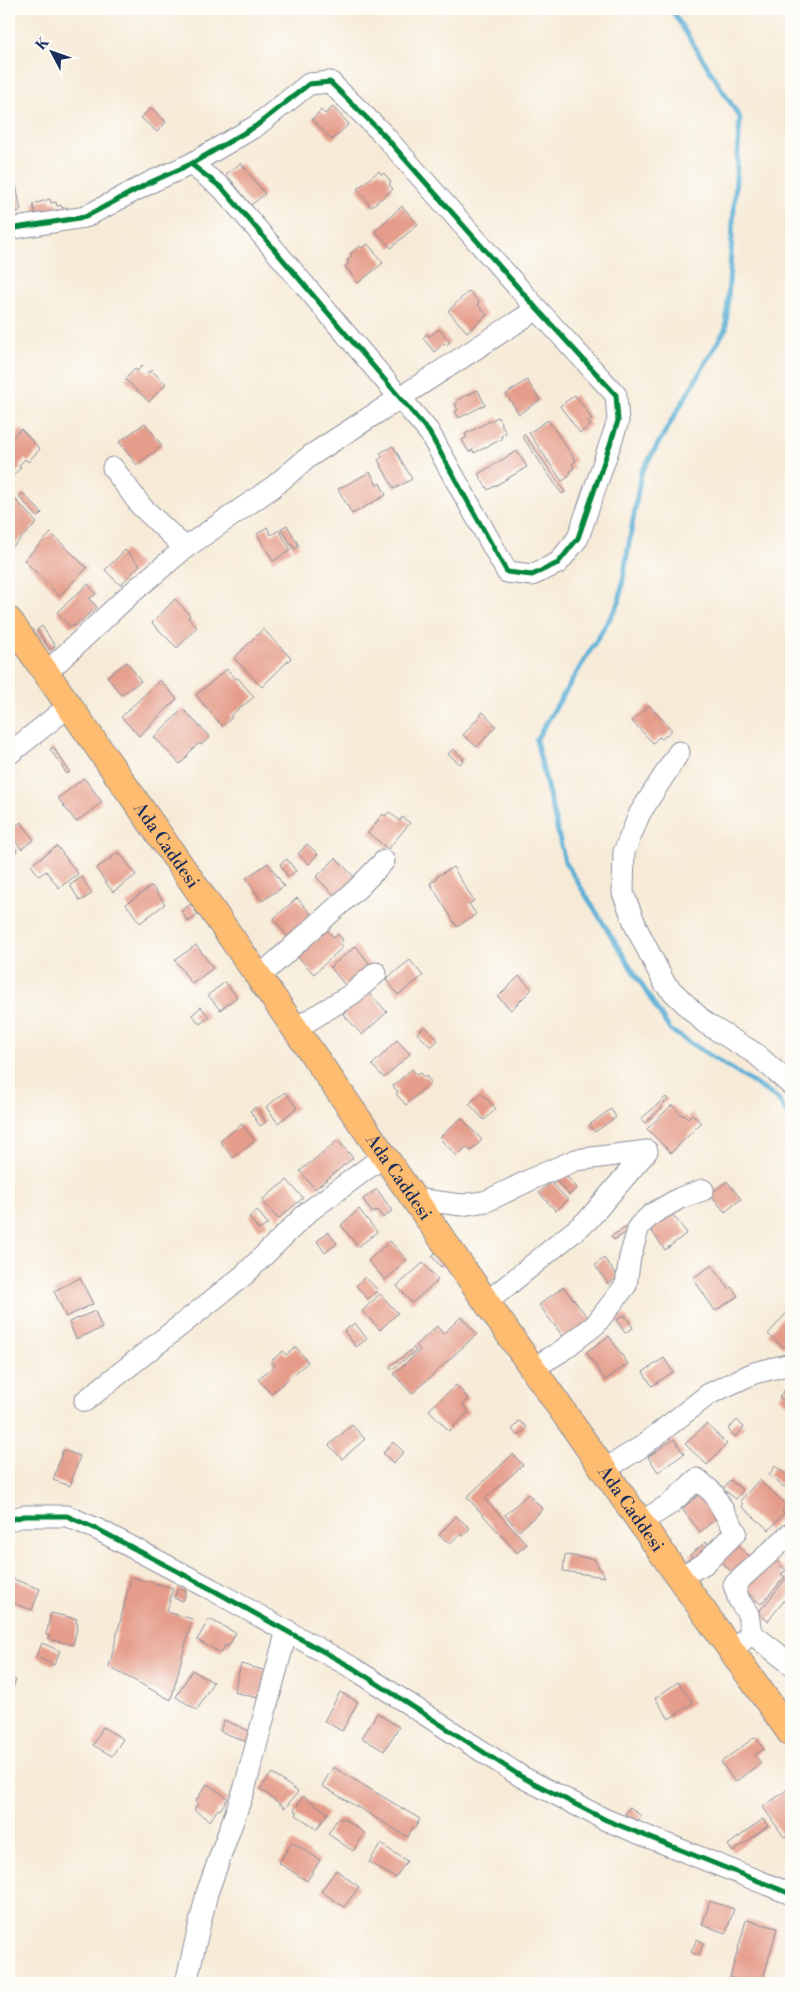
<svg xmlns="http://www.w3.org/2000/svg" width="800" height="1992" font-family="'Libre Bodoni',serif">
  <rect width="100%" height="100%" fill="#fdfcf7"/>
  <filter id="ink" filterUnits="userSpaceOnUse"><feTurbulence type="fractalNoise" baseFrequency=".02" numOctaves="2"/><feDisplacementMap in="SourceGraphic" scale="10" xChannelSelector="R" yChannelSelector="G"/><feConvolveMatrix kernelMatrix="1 2 1 2 8 2 1 2 1" color-interpolation-filters="sRGB"/></filter>
  <filter id="wash" filterUnits="userSpaceOnUse"><feTurbulence type="fractalNoise" baseFrequency=".0096" numOctaves="4" result="noise"/><feDisplacementMap in="SourceGraphic" scale="20" xChannelSelector="R" yChannelSelector="G"/><feGaussianBlur stdDeviation="1.12" result="paint"/><feColorMatrix in="noise" values="0 0 0 0 0 0 0 0 0 0 0 0 0 0 0 0 0 1.4 0 .05"/><feComposite in="paint" operator="in"/></filter>
  <g filter="url(#wash)">
    <rect width="100%" height="100%" fill="#f7ebd8"/>
    <g fill="none" stroke-linecap="round" stroke-linejoin="round">
      <polyline stroke="#5aafd6" stroke-width="5" points="671,9 740,118 726,328 641,473 619,603 536,740 565,862 670,1030 777,1098 791,1120"/>
    </g>
    <g id="blocks">
      <g fill="#e59c8a">
        <polygon points="333,107 349,124 332,140 312,119 321,110 325,114"/>
        <polygon points="151,108 166,122 157,132 141,118"/>
        <polygon points="241,163 265,194 251,205 226,174"/>
        <polygon points="379,171 382,175 384,173 391,182 389,184 393,189 371,207 357,189"/>
        <polygon points="16,185 21,211 9,213 9,186"/>
        <polygon points="50,199 51,203 56,202 57,206 61,205 62,208 67,207 68,210 36,218 33,204"/>
        <polygon points="402,206 418,224 391,248 375,231"/>
        <polygon points="368,244 383,263 358,283 345,266 349,263 347,260 352,256 350,254 360,246 362,248"/>
        <polygon points="469,291 479,302 477,304 487,315 467,332 448,311"/>
        <polygon points="439,329 450,342 446,346 444,343 434,352 423,338 427,334 429,337"/>
        <polygon points="142,366 149,373 151,370 166,384 149,402 125,379 135,369 137,371"/>
        <polygon points="527,380 540,400 519,414 506,394"/>
        <polygon points="478,390 485,405 459,418 455,411 458,410 455,404 458,402 457,400"/>
        <polygon points="575,395 592,419 588,421 591,425 580,433 560,406"/>
        <polygon points="498,417 506,433 501,436 502,439 474,453 473,450 469,452 462,440 467,437 465,434"/>
        <polygon points="548,420 576,461 572,464 574,468 570,471 571,473 567,476 569,477 562,481 529,433"/>
        <polygon points="145,423 162,446 137,465 119,442"/>
        <polygon points="21,429 40,449 28,462 25,459 19,465 21,467 12,477 9,474 9,441"/>
        <polygon points="524,434 565,492 562,494 522,436"/>
        <polygon points="393,446 412,479 394,489 378,460 382,457 380,453"/>
        <polygon points="517,451 527,467 488,490 478,474"/>
        <polygon points="370,472 377,485 380,483 386,495 352,514 338,489"/>
        <polygon points="23,493 42,513 38,517 19,497"/>
        <polygon points="16,500 37,523 12,547 9,543 9,507"/>
        <polygon points="287,525 299,546 294,549 281,528"/>
        <polygon points="267,527 271,535 279,530 291,550 273,561 257,534"/>
        <polygon points="51,533 87,568 59,596 24,560"/>
        <polygon points="125,550 140,565 120,585 105,570"/>
        <polygon points="88,584 96,594 89,599 97,607 75,626 73,625 70,627 57,612"/>
        <polygon points="175,599 190,615 188,618 197,627 177,648 152,623"/>
        <polygon points="42,626 55,646 50,650 37,630"/>
        <polygon points="263,629 291,658 262,687 234,658"/>
        <polygon points="127,662 141,681 121,695 107,676"/>
        <polygon points="227,669 236,679 238,678 254,697 230,716 232,718 222,726 196,695"/>
        <polygon points="160,680 177,699 139,736 121,717"/>
        <polygon points="649,705 672,730 662,739 659,737 653,743 632,721"/>
        <polygon points="183,709 210,737 201,745 199,743 187,755 188,756 180,764 154,737"/>
        <polygon points="483,712 496,726 477,747 463,735"/>
        <polygon points="53,747 70,772 67,774 50,749"/>
        <polygon points="453,749 464,759 460,764 448,754"/>
        <polygon points="84,778 102,802 76,822 58,798"/>
        <polygon points="389,812 400,821 402,817 410,823 388,849 368,833 383,814 385,816"/>
        <polygon points="21,822 34,840 21,849 9,832"/>
        <polygon points="9,839 17,851 9,857"/>
        <polygon points="307,844 318,854 309,864 298,854"/>
        <polygon points="57,846 78,874 59,888 46,871 39,876 31,865"/>
        <polygon points="119,852 136,875 113,892 96,869"/>
        <polygon points="336,858 356,879 337,898 316,877"/>
        <polygon points="287,859 296,871 288,877 280,864"/>
        <polygon points="268,863 284,886 262,901 246,878"/>
        <polygon points="453,867 474,901 469,904 476,914 457,927 430,883 437,879 436,877"/>
        <polygon points="82,877 92,894 80,901 70,885"/>
        <polygon points="152,886 165,904 140,923 126,904"/>
        <polygon points="297,898 313,916 289,938 273,919"/>
        <polygon points="191,904 198,915 188,922 181,911"/>
        <polygon points="325,928 334,938 338,934 343,940 340,943 343,947 314,974 296,955"/>
        <polygon points="196,945 213,968 192,984 175,960"/>
        <polygon points="356,946 372,967 349,990 330,967"/>
        <polygon points="410,960 423,976 398,995 386,979"/>
        <polygon points="519,976 532,989 511,1010 498,997"/>
        <polygon points="225,982 237,997 220,1010 208,995"/>
        <polygon points="367,991 387,1012 362,1035 343,1014"/>
        <polygon points="201,1007 209,1017 200,1024 192,1015"/>
        <polygon points="425,1026 438,1040 431,1047 417,1033"/>
        <polygon points="397,1040 410,1054 384,1078 372,1065"/>
        <polygon points="412,1069 417,1075 420,1073 424,1078 426,1076 431,1082 406,1105 396,1094 398,1092 393,1086"/>
        <polygon points="285,1092 297,1108 278,1123 266,1107"/>
        <polygon points="481,1093 496,1109 484,1120 469,1104"/>
        <polygon points="666,1097 668,1100 661,1105 663,1107 645,1123 641,1119"/>
        <polygon points="672,1105 683,1116 684,1115 688,1118 692,1114 701,1123 671,1153 647,1129"/>
        <polygon points="256,1107 266,1122 260,1126 250,1111"/>
        <polygon points="611,1109 616,1117 595,1132 589,1125"/>
        <polygon points="461,1118 482,1140 471,1151 466,1147 457,1156 439,1138"/>
        <polygon points="242,1124 255,1141 233,1158 220,1141"/>
        <polygon points="338,1140 353,1158 315,1189 300,1171"/>
        <polygon points="563,1172 577,1188 569,1195 555,1179"/>
        <polygon points="287,1180 303,1198 278,1219 262,1200"/>
        <polygon points="727,1181 741,1199 725,1212 710,1194"/>
        <polygon points="551,1182 568,1200 556,1211 539,1193"/>
        <polygon points="377,1189 392,1211 383,1218 377,1210 372,1213 363,1199"/>
        <polygon points="359,1209 377,1232 358,1247 341,1225"/>
        <polygon points="257,1210 268,1224 259,1230 249,1217"/>
        <polygon points="669,1210 687,1233 665,1250 648,1226"/>
        <polygon points="628,1226 630,1230 614,1240 611,1236"/>
        <polygon points="328,1232 337,1243 325,1253 317,1241"/>
        <polygon points="390,1241 407,1260 385,1280 368,1261"/>
        <polygon points="441,1248 450,1259 441,1267 432,1256"/>
        <polygon points="604,1258 618,1277 608,1284 595,1265"/>
        <polygon points="423,1263 438,1280 412,1303 397,1286"/>
        <polygon points="712,1265 729,1289 731,1287 738,1296 715,1311 693,1278"/>
        <polygon points="365,1277 378,1290 368,1299 356,1286"/>
        <polygon points="80,1278 93,1304 66,1317 54,1291"/>
        <polygon points="563,1287 592,1322 564,1338 539,1305"/>
        <polygon points="380,1294 398,1313 380,1330 362,1311"/>
        <polygon points="791,1308 791,1347 787,1343 783,1347 768,1334"/>
        <polygon points="95,1311 102,1328 76,1339 69,1322"/>
        <polygon points="625,1315 633,1328 625,1333 616,1320"/>
        <polygon points="461,1317 477,1334 412,1394 394,1374 420,1350 416,1345 437,1326 443,1334"/>
        <polygon points="355,1323 367,1339 356,1347 344,1331"/>
        <polygon points="609,1336 628,1364 605,1380 586,1352"/>
        <polygon points="296,1347 308,1362 271,1394 258,1379 275,1365 271,1361 283,1351 286,1355"/>
        <polygon points="414,1348 416,1351 391,1370 389,1367"/>
        <polygon points="664,1358 673,1372 652,1386 643,1372"/>
        <polygon points="791,1382 791,1407 779,1397"/>
        <polygon points="456,1385 469,1399 463,1405 469,1412 449,1431 429,1410"/>
        <polygon points="737,1420 744,1427 735,1437 728,1429"/>
        <polygon points="519,1421 527,1427 519,1436 512,1430"/>
        <polygon points="706,1424 727,1444 707,1465 685,1444"/>
        <polygon points="352,1425 365,1439 342,1459 329,1445"/>
        <polygon points="674,1439 684,1454 658,1472 648,1457"/>
        <polygon points="393,1442 404,1452 393,1463 383,1453"/>
        <polygon points="63,1450 80,1456 70,1486 53,1480"/>
        <polygon points="513,1454 523,1465 485,1499 527,1544 517,1553 467,1497"/>
        <polygon points="775,1466 791,1478 784,1487 769,1475"/>
        <polygon points="730,1480 743,1490 736,1499 723,1489"/>
        <polygon points="759,1480 787,1505 782,1511 784,1513 769,1530 741,1506 743,1504 740,1501"/>
        <polygon points="702,1492 721,1515 700,1532 682,1509"/>
        <polygon points="528,1494 543,1509 519,1531 505,1515"/>
        <polygon points="456,1516 470,1528 463,1536 460,1533 450,1544 439,1535"/>
        <polygon points="706,1542 712,1548 696,1561 690,1555"/>
        <polygon points="734,1542 751,1558 735,1575 718,1559"/>
        <polygon points="565,1555 594,1559 605,1577 563,1571"/>
        <polygon points="769,1555 786,1570 781,1574 785,1577 761,1604 741,1587"/>
        <polygon points="791,1568 791,1592 768,1621 758,1613 789,1575 787,1574"/>
        <polygon points="131,1577 173,1588 167,1612 192,1619 171,1700 109,1667"/>
        <polygon points="13,1579 40,1589 32,1610 9,1602 9,1592"/>
        <polygon points="178,1588 186,1591 183,1601 174,1598"/>
        <polygon points="51,1613 77,1619 76,1623 78,1624 73,1645 49,1639 50,1636 46,1635"/>
        <polygon points="209,1619 236,1633 228,1647 225,1645 221,1653 197,1640"/>
        <polygon points="42,1643 60,1651 54,1665 36,1657"/>
        <polygon points="241,1664 274,1673 266,1700 234,1692"/>
        <polygon points="192,1670 213,1682 197,1710 176,1697"/>
        <polygon points="9,1677 16,1680 9,1697"/>
        <polygon points="678,1682 693,1703 669,1719 655,1698"/>
        <polygon points="340,1692 358,1702 342,1731 324,1721"/>
        <polygon points="377,1713 399,1727 384,1751 362,1738"/>
        <polygon points="224,1720 254,1733 249,1743 220,1731"/>
        <polygon points="103,1727 123,1739 112,1756 93,1745"/>
        <polygon points="755,1737 764,1749 755,1755 761,1763 735,1782 721,1762"/>
        <polygon points="333,1767 420,1819 415,1828 413,1827 408,1837 322,1786"/>
        <polygon points="272,1773 298,1792 285,1808 260,1789"/>
        <polygon points="207,1784 228,1798 220,1810 218,1809 210,1821 194,1810 198,1803 195,1802"/>
        <polygon points="788,1789 791,1792 791,1843 786,1836 784,1837 763,1807"/>
        <polygon points="303,1796 328,1813 317,1829 296,1815 297,1812 294,1810"/>
        <polygon points="630,1807 641,1816 637,1822 625,1814"/>
        <polygon points="338,1818 341,1820 343,1818 365,1833 353,1851 328,1834"/>
        <polygon points="763,1819 768,1826 733,1852 728,1845"/>
        <polygon points="292,1842 320,1860 307,1881 279,1863"/>
        <polygon points="381,1844 407,1861 395,1878 369,1862"/>
        <polygon points="336,1870 359,1887 344,1907 321,1891"/>
        <polygon points="710,1901 734,1909 726,1933 702,1925"/>
        <polygon points="746,1920 777,1928 762,1983 750,1983 730,1978"/>
        <polygon points="697,1939 704,1943 698,1956 691,1952"/>
      </g>
    </g>
  </g>
  <g filter="url(#ink)">
    <use href="#blocks" fill-opacity="0" stroke="#898d9b" stroke-width="1"/>
    <g fill="none" stroke-linecap="round" stroke-linejoin="round">
      <defs>
        <g id="minor">
          <polyline points="9,229 85,217 151,182 191,164 256,126 309,84 330,82 382,133 537,309 616,395 618,421 578,538 558,563 532,575 507,572 429,432 223,189 191,164"/>
          <polyline points="113,468 141,506 185,548"/>
          <polyline points="46,673 128,596 185,548 273,487 310,456 537,309"/>
          <polyline points="679,752 640,813 624,852 623,893 637,929 665,984 705,1023 756,1054 791,1085"/>
          <polyline points="9,754 69,706"/>
          <polyline points="259,977 358,888 384,861"/>
          <polyline points="295,1029 352,994 376,973"/>
          <polyline points="414,1199 462,1205 487,1201 536,1177 576,1160 647,1151 588,1220 487,1302"/>
          <polyline points="533,1368 560,1352 595,1325 626,1285 630,1257 639,1226 652,1214 680,1198 703,1190"/>
          <polyline points="85,1401 244,1275 308,1212 384,1156"/>
          <polyline points="604,1470 641,1447 709,1394 754,1373 791,1364"/>
          <polyline points="9,1520 24,1516 67,1516 99,1530 211,1589 353,1668 522,1777 606,1820 791,1894"/>
          <polyline points="641,1522 670,1504 697,1479 713,1493 736,1532 704,1564 679,1577"/>
          <polyline points="751,1633 791,1664"/>
          <polyline points="732,1651 751,1633 748,1614 739,1600 734,1585 791,1533"/>
          <polyline points="186,1983 207,1893 245,1787 287,1630"/>
        </g>
        <g id="major">
          <path id="s1" d="M9,620L669,1563L791,1734"/>
        </g>
      </defs>
      <use href="#minor" stroke="#898d9b" stroke-width="23"/>
      <use href="#major" stroke="#898d9b" stroke-width="28"/>
      <use href="#minor" stroke="#fff" stroke-width="21"/>
      <use href="#major" stroke="#febc70" stroke-width="26"/>
      <defs>
        <g id="cycleway">
          <polyline points="9,229 85,217 151,182 191,164 256,126 309,84 330,82 382,133 537,309 616,395 618,421 578,538 558,563 532,575 507,572 429,432 223,189 191,164"/>
          <polyline points="9,1520 24,1516 67,1516 99,1530 211,1589 353,1668 522,1777 606,1820 791,1894"/>
        </g>
      </defs>
      <use href="#cycleway" stroke="#fdfcf7" stroke-width="8"/>
      <use href="#cycleway" stroke="#00873e" stroke-width="5"/>
    </g>
  </g>
  <g text-anchor="middle" dominant-baseline="central" stroke-width="4.5" stroke-linejoin="round" paint-order="stroke">
    <g font-size="18" fill="#1b2f5e" stroke="#fdfcf7">
      <text stroke="none"><textPath href="#s1" startOffset="275">Ada Caddesi</textPath></text>
      <text stroke="none"><textPath href="#s1" startOffset="680">Ada Caddesi</textPath></text>
      <text stroke="none"><textPath href="#s1" startOffset="1085">Ada Caddesi</textPath></text>
    </g>
  </g>
  <rect width="800" height="1992" fill="none" stroke="#fdfcf7" stroke-width="30"/>
  <g transform="translate(52 52) rotate(311)" stroke="#fdfcf7" stroke-width="4" paint-order="stroke">
  <path d="M0-4L9 19L0 12L-9 19Z" fill="#1b2f5e"/>
  <text y="-8" font-size="14" font-weight="bold" text-anchor="middle" fill="#1b2f5e">K</text>
  </g>
</svg>
